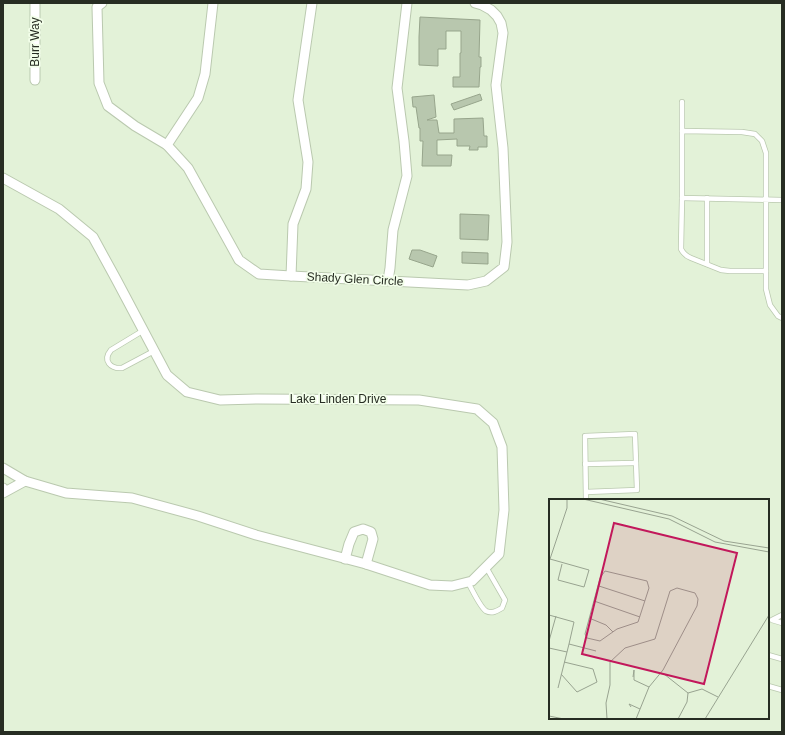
<svg xmlns="http://www.w3.org/2000/svg" width="785" height="735" font-family="Helvetica,sans-serif">
  <rect width="100%" height="100%" fill="#e3f2d8"/>
  <g fill="#b8c7ae" stroke="#97a58c">
    <polygon points="420,17 480,20 479,57 481,57 481,67 480,67 479,87 453,87 453,77 460,77 460,53 461,53 461,31 446,31 446,49 438,49 438,66 419,65 419,37"/>
    <polygon points="480,94 482,100 454,110 451,104"/>
    <polygon points="434,95 436,117 427,120 437,120 439,133 454,133 454,119 483,118 484,136 487,136 487,147 478,147 478,150 469,150 470,146 457,146 457,139 437,140 437,155 452,155 451,166 422,166 423,141 420,141 420,128 419,128 416,107 413,107 412,97"/>
    <polygon points="460,214 489,215 488,240 460,239"/>
    <polygon points="412,250 420,250 437,256 433,267 409,259"/>
    <polygon points="462,252 488,253 488,264 462,263"/>
  </g>
  <g fill="none" stroke-linecap="round" stroke-linejoin="round">
    <defs>
      <g id="lane">
        <polyline points="682,131 682,102"/>
        <path d="M682,198L681,249C683,253 686,256 691,258L721,270L730,271H766"/>
        <polyline points="707,198 707,264"/>
        <polyline points="782,200 682,198 682,131 742,132 755,134 762,141 766,153 766,289 770,305 778,316 782,318"/>
        <path d="M144,330L111,350C102,361 111,369 122,368L154,351"/>
        <polyline points="585,464 636,463"/>
        <polyline points="586,492 637,490 635,434 585,436 586,500"/>
        <path d="M468,582C471,588 481,608 486,611C492,614 497,611 502,608L505,600L486,567"/>
        <polyline points="782,615 772,620 782,623"/>
        <polyline points="768,655 782,659"/>
        <polyline points="768,686 782,690"/>
      </g>
      <g id="street">
        <polyline points="102,3 97,7 99,83 108,106 135,126 167,145 188,168 239,260 259,274 291,276 468,285 486,281 504,267 507,242 503,148 496,85 503,33 501,23 497,16 491,10 482,5 475,3"/>
        <polyline points="35,80 35,3"/>
        <polyline points="167,145 198,98 205,74 213,3"/>
        <polyline points="3,178 59,209 93,237 116,279 167,375 187,392 220,400 258,399 419,400 477,409 493,423 502,447 504,510 499,554 472,581 452,586 430,585 366,564 256,535 198,516 132,498 66,493 25,481 3,468"/>
        <polyline points="291,276 293,224 306,189 308,162 298,100 312,3"/>
        <polyline points="388,280 390,268 393,230 407,176 404,141 397,88 407,3"/>
        <polyline points="3,488 3,493 25,481"/>
        <polyline points="345,559 349,544 354,532 363,529 371,532 373,539 366,564"/>
      </g>
    </defs>
    <use href="#lane" stroke="#bac9af" stroke-width="6"/>
    <use href="#street" stroke="#bac9af" stroke-width="11"/>
    <use href="#lane" stroke="#fff" stroke-width="4.5"/>
    <use href="#street" stroke="#fff" stroke-width="9"/>
  </g>
  <g text-anchor="middle" dominant-baseline="central" stroke-width="3.5" stroke-linejoin="round" paint-order="stroke">
    <g font-size="12" fill="#272d23" stroke="#f2fee9">
      <text transform="translate(35 42) rotate(-90)">Burr Way</text>
      <text transform="translate(355 279) rotate(3)">Shady Glen Circle</text>
      <text x="338" y="399">Lake Linden Drive</text>
    </g>
  </g>
  <g transform="translate(549 499)">
    <rect width="220" height="220" fill="#e3f2d8"/>
    <path fill="none" stroke="#98a390" stroke-width="1" d="M34,0L120,20L166,43L220,53M50,0L123,17L175,42L220,49M1,60L40,71L35,88L9,81L13,65M0,63L18,9V0M56,72L98,82L100,89L89,123L68,130L51,142L38,139L36,135L51,79ZM50,87L96,102M45,102L91,118M0,116L25,123L20,145M40,119L57,126L64,133M0,142L7,117M0,149L18,153M12,175L28,193L48,183L44,170L15,163M115,175L139,194L153,190L169,198M84,178L85,171V181L100,188M9,189L20,145L47,152M82,208L80,205L91,210M0,217L15,220M58,220L57,204L61,186V163L76,149L106,140L121,92L128,89L146,94L149,100L148,107L114,171L100,188L87,220M129,220L138,203L139,194M156,220L220,116"/>
    <path fill="#c2185b" fill-opacity="0.15" stroke="#c2185b" stroke-width="2" d="M65,24L188,54L155,185L33,155Z"/>
    <rect width="220" height="220" fill="none" stroke="#272d23" stroke-width="2"/>
  </g>
  <rect width="785" height="735" fill="none" stroke="#272d23" stroke-width="8"/>
</svg>
